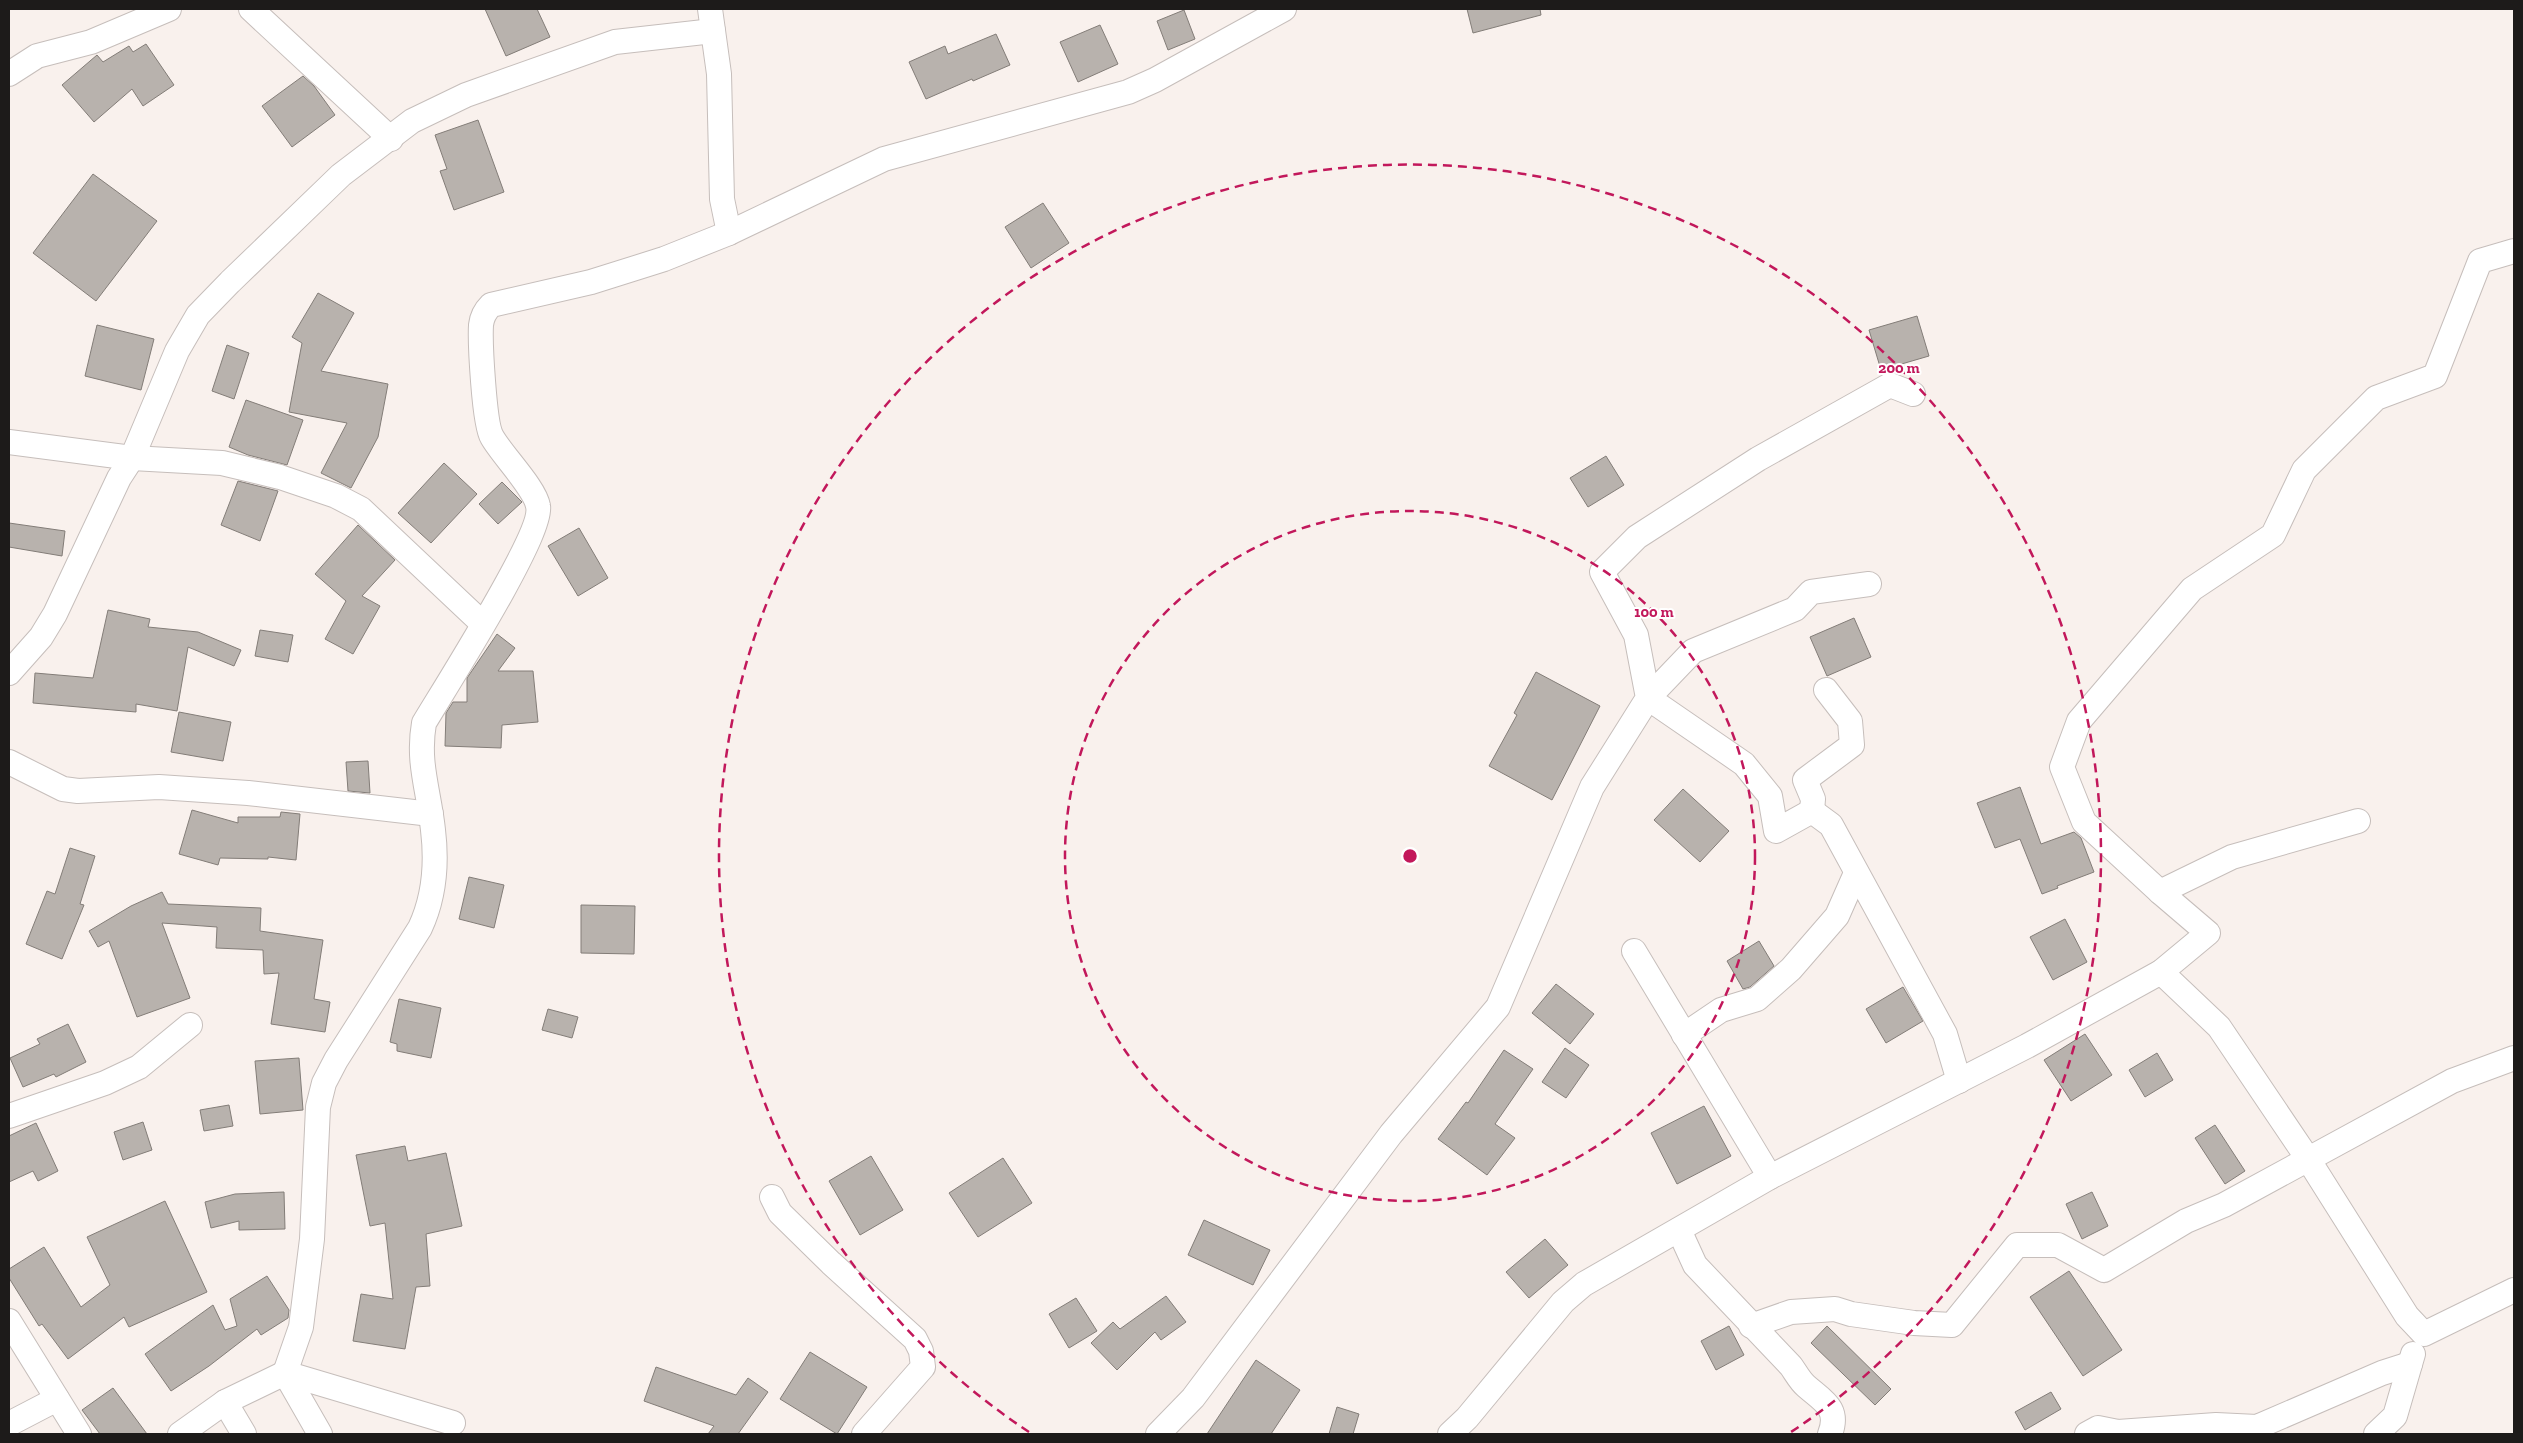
<svg xmlns="http://www.w3.org/2000/svg" width="2523" height="1443" font-family="'Zilla Slab',serif">
  <rect width="100%" height="100%" fill="#f9f1ed"/>
  <g fill="#b8b2ad" stroke="#837d78">
    <polygon points="485,9 537,9 550,37 506,56"/>
    <polygon points="1467,9 1540,9 1541,15 1473,33"/>
    <polygon points="1184,10 1195,39 1168,50 1157,21"/>
    <polygon points="1100,25 1118,64 1078,82 1060,42"/>
    <polygon points="996,34 1010,65 973,81 972,79 926,99 909,62 945,46 948,54"/>
    <polygon points="146,44 174,85 143,106 132,89 94,122 62,85 97,55 103,62 129,46 133,52"/>
    <polygon points="303,76 314,86 335,115 292,147 262,106"/>
    <polygon points="478,120 504,192 454,210 440,171 447,169 435,135"/>
    <polygon points="93,174 157,221 96,301 33,253"/>
    <polygon points="1043,203 1069,243 1031,268 1005,227"/>
    <polygon points="318,293 354,313 321,371 388,384 378,437 351,488 321,473 347,423 289,412 302,343 292,337"/>
    <polygon points="1917,316 1929,356 1881,370 1869,330"/>
    <polygon points="97,325 154,339 141,390 85,376"/>
    <polygon points="227,345 249,353 234,399 212,391"/>
    <polygon points="246,400 303,420 287,465 248,455 229,447"/>
    <polygon points="1606,456 1624,485 1588,507 1570,478"/>
    <polygon points="444,463 477,494 431,543 398,513"/>
    <polygon points="238,481 278,491 260,541 221,525"/>
    <polygon points="502,482 522,502 498,524 479,504"/>
    <polygon points="9,523 65,531 62,556 9,547"/>
    <polygon points="358,525 395,560 362,596 380,606 353,654 325,639 346,601 315,574"/>
    <polygon points="579,528 608,578 578,596 548,546"/>
    <polygon points="108,610 150,619 148,627 198,632 241,650 234,666 188,647 177,711 136,704 136,712 33,703 35,673 93,678"/>
    <polygon points="1854,618 1871,657 1827,676 1810,637"/>
    <polygon points="260,630 293,635 288,662 255,656"/>
    <polygon points="497,634 515,648 498,671 533,671 538,722 502,725 501,748 445,746 446,713 453,702 467,702 467,678"/>
    <polygon points="1536,672 1600,706 1552,800 1489,766 1517,715 1514,713"/>
    <polygon points="179,712 231,722 223,761 171,752"/>
    <polygon points="368,761 370,793 348,791 346,762"/>
    <polygon points="2020,787 2041,844 2074,832 2081,838 2094,872 2057,886 2058,888 2042,894 2020,839 1995,848 1977,803"/>
    <polygon points="1683,789 1729,831 1700,862 1654,820"/>
    <polygon points="192,810 238,823 238,817 280,817 281,812 300,814 296,860 268,857 268,859 220,858 218,865 179,854"/>
    <polygon points="70,848 95,856 80,904 84,905 62,959 26,944 47,891 55,894"/>
    <polygon points="469,877 504,885 494,928 459,919"/>
    <polygon points="162,892 168,904 261,908 260,931 323,940 314,999 330,1002 325,1032 271,1024 279,973 264,974 263,950 216,948 217,927 162,923 190,998 137,1017 109,941 98,947 89,931 131,906"/>
    <polygon points="581,905 635,906 634,954 581,953"/>
    <polygon points="2065,919 2087,962 2053,980 2030,937"/>
    <polygon points="1759,941 1774,966 1750,987 1743,989 1727,961"/>
    <polygon points="1556,984 1594,1014 1570,1044 1532,1013"/>
    <polygon points="1903,987 1923,1021 1886,1043 1866,1009"/>
    <polygon points="399,999 441,1008 431,1058 397,1051 397,1044 390,1042"/>
    <polygon points="548,1009 578,1017 572,1038 542,1030"/>
    <polygon points="68,1024 86,1062 56,1077 54,1074 23,1087 10,1058 40,1044 37,1039"/>
    <polygon points="2085,1034 2112,1075 2071,1101 2044,1060"/>
    <polygon points="1565,1048 1589,1065 1566,1098 1542,1082"/>
    <polygon points="1504,1050 1533,1069 1495,1124 1515,1138 1487,1175 1438,1139 1466,1102 1468,1103"/>
    <polygon points="2157,1053 2173,1080 2145,1097 2129,1070"/>
    <polygon points="299,1058 303,1110 260,1114 255,1061"/>
    <polygon points="229,1105 233,1126 204,1131 200,1110"/>
    <polygon points="1704,1106 1731,1156 1677,1184 1651,1133"/>
    <polygon points="143,1122 152,1150 123,1160 114,1132"/>
    <polygon points="36,1123 58,1171 38,1181 33,1171 9,1182 9,1136"/>
    <polygon points="2215,1125 2245,1171 2225,1184 2195,1138"/>
    <polygon points="405,1146 408,1161 446,1153 462,1226 426,1234 430,1286 416,1287 405,1349 353,1341 361,1294 393,1299 385,1223 370,1226 356,1155"/>
    <polygon points="871,1156 903,1210 860,1235 829,1181"/>
    <polygon points="1003,1158 1032,1203 978,1237 949,1193"/>
    <polygon points="284,1192 285,1229 239,1230 239,1221 211,1228 205,1202 235,1194"/>
    <polygon points="2092,1192 2108,1226 2082,1239 2066,1204"/>
    <polygon points="165,1201 207,1292 129,1327 124,1317 68,1359 42,1324 39,1326 9,1278 9,1269 44,1247 81,1307 110,1285 87,1237"/>
    <polygon points="1204,1220 1270,1250 1253,1285 1188,1255"/>
    <polygon points="1545,1239 1568,1265 1529,1298 1506,1272"/>
    <polygon points="2069,1271 2122,1350 2083,1376 2030,1297"/>
    <polygon points="267,1276 289,1310 288,1318 261,1335 257,1329 209,1366 171,1391 145,1354 213,1305 225,1330 237,1326 230,1299"/>
    <polygon points="1166,1296 1186,1322 1161,1340 1155,1332 1117,1370 1091,1343 1113,1322 1120,1329"/>
    <polygon points="1076,1298 1097,1331 1069,1348 1049,1314"/>
    <polygon points="1729,1326 1744,1355 1716,1370 1701,1341"/>
    <polygon points="1827,1326 1891,1389 1875,1405 1811,1343"/>
    <polygon points="810,1352 867,1387 837,1434 780,1399"/>
    <polygon points="1256,1360 1300,1390 1271,1434 1207,1434"/>
    <polygon points="656,1367 736,1395 748,1378 768,1392 738,1434 708,1434 714,1426 644,1401"/>
    <polygon points="113,1388 147,1434 100,1434 82,1410"/>
    <polygon points="2051,1392 2061,1409 2025,1430 2015,1412"/>
    <polygon points="1337,1407 1359,1414 1353,1434 1329,1434"/>
  </g>
  <g fill="none" stroke-linecap="round" stroke-linejoin="round">
    <defs>
      <g id="minor">
        <polyline points="251,9 391,139"/>
        <polyline points="710,9 719,74 722,199 729,233"/>
        <polyline points="9,74 37,56 91,42 169,9"/>
        <polyline points="9,442 132,458 222,463 280,477 336,496 361,509 483,624"/>
        <polyline points="1869,584 1811,592 1795,609 1693,651 1648,698 1744,764 1770,796 1776,831 1812,811 1831,825 1945,1034 1959,1081"/>
        <polyline points="9,673 41,637 55,614 119,478 132,458 177,351 198,315 230,282 341,175 412,121 466,95 615,42 713,31"/>
        <polyline points="9,762 63,789 78,791 159,787 248,793 431,814"/>
        <polyline points="1812,811 1813,799 1805,780 1852,745 1850,721 1826,690"/>
        <polyline points="2160,892 2232,857 2358,821"/>
        <polyline points="1634,951 1770,1177"/>
        <polyline points="2161,972 2219,1027 2308,1159 2407,1316 2424,1334 2514,1290"/>
        <polyline points="1684,1035 1721,1010 1757,999 1791,969 1837,916 1856,873"/>
        <polyline points="9,1116 105,1083 139,1067 190,1025"/>
        <polyline points="772,1197 780,1213 831,1263 915,1339 921,1351 923,1367 864,1434"/>
        <path d="M1679,1230L1695,1265L1791,1366C1796,1373 1800,1381 1806,1386C1823,1401 1840,1408 1830,1434"/>
        <polyline points="9,1321 79,1434"/>
        <polyline points="1751,1326 1791,1312 1835,1309 1851,1314 1914,1323 1952,1325 2017,1245 2058,1245 2104,1270 2186,1221 2224,1205 2452,1081 2514,1058"/>
        <polyline points="225,1402 244,1434"/>
        <polyline points="9,1424 57,1399"/>
        <polyline points="180,1434 225,1402 285,1373 453,1423"/>
        <path d="M320,1434L285,1373L301,1327L312,1239L318,1107L324,1083L336,1060L420,928C434,898 437,863 433,830C429,791 417,763 424,723C443,691 544,533 538,506C535,488 502,455 492,437C484,424 480,342 481,325C482,316 485,311 491,305L591,282L664,259L729,233L884,159L1128,92L1155,80L1284,9"/>
        <polyline points="1158,1434 1193,1398 1391,1134 1498,1007 1592,787 1648,698 1636,635 1602,572 1637,537 1758,459 1890,385 1913,394"/>
        <polyline points="1450,1434 1467,1418 1563,1302 1584,1284 1770,1177 2027,1046 2161,972 2208,933 2160,892 2084,822 2062,767 2079,721 2192,589 2273,535 2304,470 2376,398 2435,376 2480,261 2514,251"/>
        <polyline points="2087,1434 2098,1428 2118,1432 2216,1425 2257,1427 2382,1373 2410,1364"/>
        <polyline points="2376,1434 2395,1416 2413,1354"/>
      </g>
    </defs>
    <use href="#minor" stroke="#c6bebb" stroke-width="26"/>
    <use href="#minor" stroke="#fff" stroke-width="24"/>
  </g>
  <g fill="none" stroke="#c2185b" stroke-width="2.5" stroke-dasharray="9 6">
    <circle cx="1410" cy="856" r="345"/>
    <path d="M1029 1432A691 691 0 1 1 1791 1432"/>
  </g>
  <circle cx="1410" cy="856" r="8" fill="#c2185b" stroke="#fff" stroke-width="2.5"/>
  <g font-size="15" text-anchor="middle" font-weight="bold" fill="#c2185b" stroke="#fff" stroke-width="4" stroke-linejoin="round" paint-order="stroke">
    <text x="1899" y="373">200 m</text>
    <text x="1654" y="617">100 m</text>
  </g>
  <rect width="2523" height="1443" fill="none" stroke="#1d1b1a" stroke-width="20"/>
</svg>
